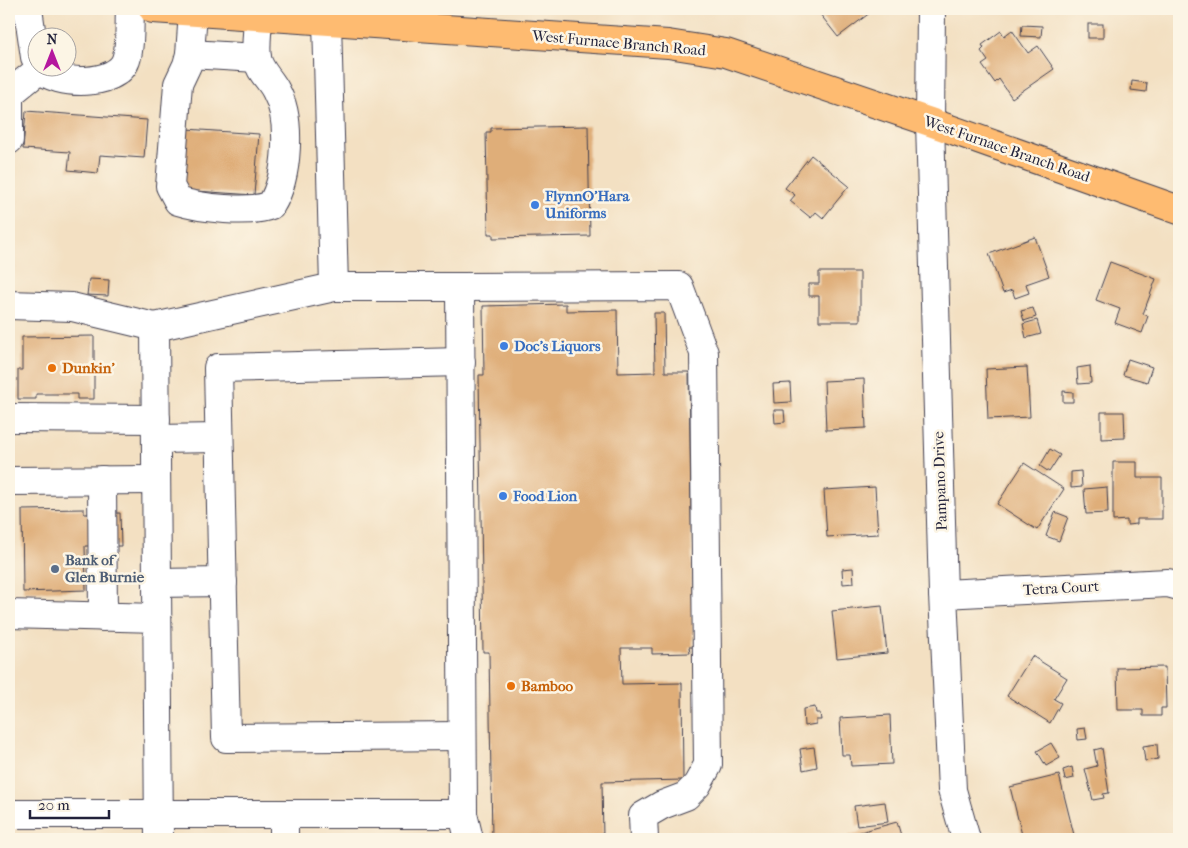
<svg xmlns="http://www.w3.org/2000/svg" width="1188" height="848" font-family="'IM FELL French Canon',serif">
  <rect width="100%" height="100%" fill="#fcf5e5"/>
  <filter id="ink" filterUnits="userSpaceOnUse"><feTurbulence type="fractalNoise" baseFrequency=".02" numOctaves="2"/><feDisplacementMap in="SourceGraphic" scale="10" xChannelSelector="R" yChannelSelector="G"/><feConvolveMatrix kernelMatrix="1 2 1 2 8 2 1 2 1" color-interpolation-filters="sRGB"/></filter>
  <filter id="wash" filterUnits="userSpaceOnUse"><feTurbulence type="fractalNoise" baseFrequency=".0096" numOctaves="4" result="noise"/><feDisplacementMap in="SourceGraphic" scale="20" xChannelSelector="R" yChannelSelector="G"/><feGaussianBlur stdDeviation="1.12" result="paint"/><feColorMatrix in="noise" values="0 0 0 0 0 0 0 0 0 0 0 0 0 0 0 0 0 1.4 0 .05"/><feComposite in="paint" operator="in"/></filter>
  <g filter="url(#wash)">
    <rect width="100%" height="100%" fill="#f3e0c2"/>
    <g id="blocks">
      <g fill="#dfae79">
        <polygon points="816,9 875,9 838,37"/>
        <rect x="1088" y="24" width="15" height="14"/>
        <polygon points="1022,25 1042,26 1041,37 1021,36"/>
        <polygon points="1012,30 1028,53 1038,46 1054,69 1012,98 999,79 995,83 982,65 988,61 981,51 984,48 982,45 1001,31 1004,36"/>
        <polygon points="1132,81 1147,83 1146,92 1131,90"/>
        <polygon points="26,111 147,120 144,158 100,155 98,173 68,170 70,152 23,149"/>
        <polygon points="588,126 590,236 493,238 493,234 488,234 486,132 491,132 491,128"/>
        <polygon points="186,129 259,134 254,195 181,190"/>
        <polygon points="811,155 849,186 823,218 816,212 811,218 790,201 795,195 785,188"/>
        <polygon points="1035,237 1049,276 1026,284 1029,293 1015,298 1012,290 1003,293 989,254"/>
        <polygon points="1110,262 1156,279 1143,314 1148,316 1142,333 1115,323 1120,309 1096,300"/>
        <polygon points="819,272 860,272 860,321 819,321 819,296 809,296 809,284 819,284"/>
        <polygon points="89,279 109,280 108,296 87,295"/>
        <polygon points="566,304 566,311 617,310 618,373 655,372 654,313 664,313 665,372 689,372 693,647 689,647 690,653 652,654 652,648 621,648 622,684 682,683 683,780 602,782 603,839 492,839 489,652 483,652 479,375 484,375 483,306"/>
        <polygon points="1033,308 1036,317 1024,321 1021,311"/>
        <polygon points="1037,320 1041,334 1026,338 1023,324"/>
        <polygon points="94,336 94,399 77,399 77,394 36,394 36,399 18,399 18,370 22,370 22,337"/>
        <polygon points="1128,359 1152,367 1147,382 1123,375"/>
        <polygon points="1090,366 1091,383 1078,384 1077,368"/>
        <polygon points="1027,367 1030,417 988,419 986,369"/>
        <polygon points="864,379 866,428 826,430 824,381"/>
        <polygon points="790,383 791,402 774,403 773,384"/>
        <polygon points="1063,391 1073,392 1073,402 1063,402"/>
        <polygon points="774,410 784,410 785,422 775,423"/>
        <polygon points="1101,412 1124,412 1125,438 1101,439"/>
        <polygon points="1050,449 1060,455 1049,472 1040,466"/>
        <polygon points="1113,462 1137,462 1137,478 1162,478 1162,519 1137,519 1137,524 1127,525 1127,520 1113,521"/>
        <polygon points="1024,463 1064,489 1037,530 997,504"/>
        <polygon points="1081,471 1082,487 1071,488 1071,472"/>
        <polygon points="875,487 878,534 827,537 824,490"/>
        <polygon points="1107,487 1108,513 1086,514 1084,489"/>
        <polygon points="84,509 84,514 120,513 121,546 85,546 86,590 23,592 22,510"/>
        <polygon points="1055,512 1068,517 1059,541 1046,536"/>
        <polygon points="853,568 854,583 843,584 842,569"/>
        <polygon points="882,606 887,653 837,658 832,611"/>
        <polygon points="1032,656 1067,678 1054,699 1061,703 1050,723 1007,696"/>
        <polygon points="1165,667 1166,708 1161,708 1161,716 1143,716 1143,710 1118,710 1117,668"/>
        <polygon points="815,707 816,713 820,713 821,720 816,720 816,724 804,726 803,709"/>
        <polygon points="890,715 892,764 851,766 850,755 842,755 840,718"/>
        <polygon points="1085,728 1087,739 1078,740 1077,729"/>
        <polygon points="1051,743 1060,758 1046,766 1037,751"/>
        <polygon points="1157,744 1158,759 1145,761 1143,746"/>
        <polygon points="814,747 817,767 803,770 800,749"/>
        <polygon points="1102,748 1109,793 1103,794 1104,798 1093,800 1085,769 1097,766 1094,750"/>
        <polygon points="1072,767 1074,778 1065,780 1063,770"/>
        <polygon points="1059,775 1075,839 1023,839 1010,787"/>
        <polygon points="885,802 888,822 857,826 854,806"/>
        <polygon points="897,822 902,839 851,839 849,835"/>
      </g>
    </g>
  </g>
  <g filter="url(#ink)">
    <use href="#blocks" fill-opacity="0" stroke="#413e4f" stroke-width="1"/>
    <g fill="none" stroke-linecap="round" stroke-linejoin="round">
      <defs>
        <g id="minor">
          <polyline points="28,9 35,57 38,63"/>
          <polyline points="931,9 930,122 943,594 952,790 966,839"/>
          <path d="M193,12L190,54L187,65L178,84L170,186L178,201C200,208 250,214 271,205C288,178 292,119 276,91C271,80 259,71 257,58C255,45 258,29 258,16"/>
          <polyline points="190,54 257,58"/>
          <path d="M39,68C56,86 117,87 126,60C131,45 129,24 130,9"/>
          <polyline points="9,140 9,94 40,69"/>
          <polyline points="334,287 460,287 463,814 469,839"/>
          <polyline points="460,287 679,286 704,353 708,765 697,785 686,796 662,805 643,816 644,839"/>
          <polyline points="9,305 72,307 155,327"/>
          <polyline points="461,362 218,368 226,738 462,736"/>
          <polyline points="9,418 156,419"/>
          <polyline points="156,439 219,438"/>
          <polyline points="102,480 103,617"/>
          <polyline points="9,481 156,480"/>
          <polyline points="157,583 223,582"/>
          <polyline points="943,594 1168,583 1179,586"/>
          <polyline points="9,614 157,618"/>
          <polyline points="9,814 463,814"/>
          <polyline points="284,814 284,839"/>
          <polyline points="159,839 155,327 334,287 327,21"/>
        </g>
        <polyline id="major" points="153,9 668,44 726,53 930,122 1179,210"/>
      </defs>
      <use href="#minor" stroke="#413e4f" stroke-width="30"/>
      <use href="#major" stroke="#413e4f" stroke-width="30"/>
      <use href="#minor" stroke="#fff" stroke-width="28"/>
      <use href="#major" stroke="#febb71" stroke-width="28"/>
    </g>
  </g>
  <g fill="#3f7fe0" stroke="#fcf5e5" stroke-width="2">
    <circle cx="535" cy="205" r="5"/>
    <circle cx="504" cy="346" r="5"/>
    <circle cx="503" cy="496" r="5"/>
  </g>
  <g fill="#e8710a" stroke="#fcf5e5" stroke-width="2">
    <circle cx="52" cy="368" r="5"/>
    <circle cx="511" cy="686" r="5"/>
  </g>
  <circle fill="#5c6f8a" stroke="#fcf5e5" stroke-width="2" cx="55" cy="569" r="5"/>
  <g text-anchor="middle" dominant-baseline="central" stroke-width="5" stroke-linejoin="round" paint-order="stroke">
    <g font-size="15" fill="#22223b" stroke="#fcf5e5">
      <text transform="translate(619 43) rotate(5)">West Furnace Branch Road</text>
      <text transform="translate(1007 149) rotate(19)">West Furnace Branch Road</text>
      <text transform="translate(940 481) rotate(-92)">Pampano Drive</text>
      <text transform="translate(1061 588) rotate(-3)">Tetra Court</text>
    </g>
    <g font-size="15" font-weight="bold" fill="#366cbe" stroke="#fcf5e5" text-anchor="start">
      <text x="545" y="196">FlynnO'Hara<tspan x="545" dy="17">Uniforms</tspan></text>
      <text x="514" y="346">Doc's Liquors</text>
      <text x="513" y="496">Food Lion</text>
    </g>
    <g font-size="15" font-weight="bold" fill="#c56008" stroke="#fcf5e5" text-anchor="start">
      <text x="62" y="368">Dunkin'</text>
      <text x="521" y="686">Bamboo</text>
    </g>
    <g font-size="15" font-weight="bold" fill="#4e5e75" stroke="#fcf5e5" text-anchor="start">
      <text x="65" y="560">Bank of<tspan x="65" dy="17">Glen Burnie</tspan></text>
    </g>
  </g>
  <rect width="1188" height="848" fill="none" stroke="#fcf5e5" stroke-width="30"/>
  <g transform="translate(52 52)"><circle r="24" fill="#fcf5e5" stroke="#a5a1a1"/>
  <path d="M0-4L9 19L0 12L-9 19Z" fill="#b5179e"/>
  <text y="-8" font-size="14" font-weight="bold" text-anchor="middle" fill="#22223b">N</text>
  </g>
  <path d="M30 810v8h79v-8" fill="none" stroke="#22223b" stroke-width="2.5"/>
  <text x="38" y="810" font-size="15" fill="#22223b" stroke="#fcf5e5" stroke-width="4" paint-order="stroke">20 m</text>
</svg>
